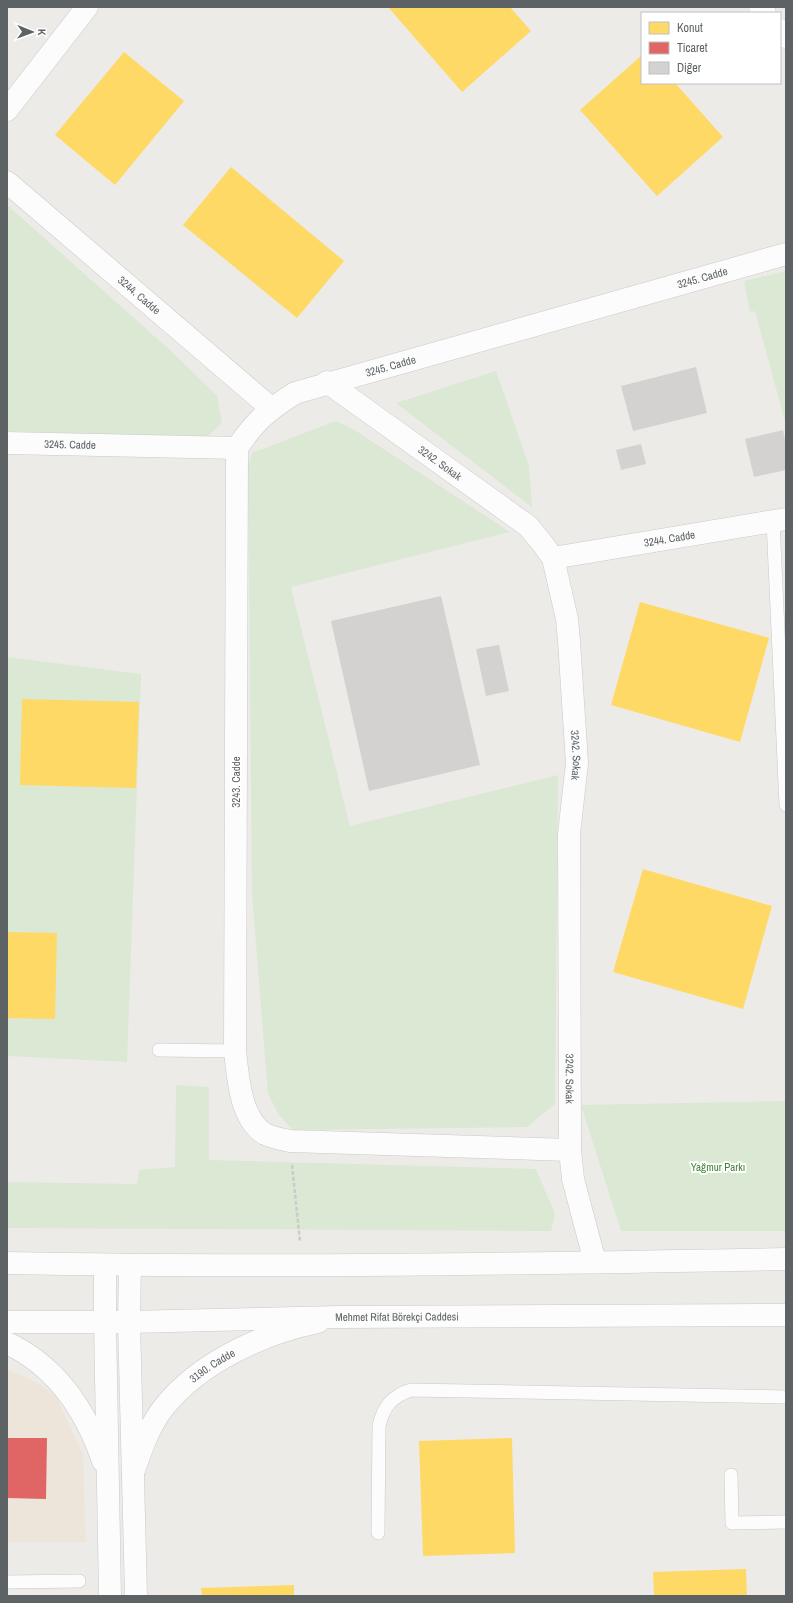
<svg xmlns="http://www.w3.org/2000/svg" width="793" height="1603" font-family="'Archivo Narrow',sans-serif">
  <rect width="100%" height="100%" fill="#edebe8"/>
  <polygon fill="#ede5da" points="7,1369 40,1384 56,1396 83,1455 86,1542 7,1542"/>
  <g fill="#dae8d4">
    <polygon points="7,205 172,352 217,396 222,423 207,437 7,431"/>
    <polygon points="786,271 786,425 755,311 750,312 744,281"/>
    <polygon points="496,371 529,466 532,507 396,403"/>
    <polygon points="336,421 353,429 510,532 291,587 350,826 558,775 555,1104 527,1127 293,1130 279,1115 268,1094 252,894 248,465 252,453"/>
    <polygon points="7,657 141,674 127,1062 7,1056"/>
    <polygon points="176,1085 209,1087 209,1160 536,1169 555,1214 551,1231 7,1228 7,1182 137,1184 139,1170 175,1167"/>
    <polygon points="786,1101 786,1231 621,1231 581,1105"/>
  </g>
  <g fill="#ffd966">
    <polygon points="388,7 510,7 531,31 462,92"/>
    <polygon points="124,52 184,101 115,185 55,135"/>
    <polygon points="642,55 642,83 675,83 723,137 657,196 580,110"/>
    <polygon points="231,167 344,261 297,318 183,225"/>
    <polygon points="640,602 769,638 740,742 611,705"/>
    <polygon points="22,699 139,702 136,788 20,785"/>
    <polygon points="643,869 772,906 743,1009 613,972"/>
    <polygon points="7,932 57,933 55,1019 7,1018"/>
    <polygon points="512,1438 515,1553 423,1556 419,1441"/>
    <polygon points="746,1569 747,1596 654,1596 653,1572"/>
    <polygon points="294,1585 294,1596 202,1596 201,1588"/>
  </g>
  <polygon fill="#e06666" points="7,1438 47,1438 46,1499 7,1498"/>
  <g fill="#d3d2d1">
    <polygon points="696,367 707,413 633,431 621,386"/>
    <polygon points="783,430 786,444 786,470 754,477 745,439"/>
    <polygon points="641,444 646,464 621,470 616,450"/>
    <polygon points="441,596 480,765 369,791 331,621"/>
    <polygon points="499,645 509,691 486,696 476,649"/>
  </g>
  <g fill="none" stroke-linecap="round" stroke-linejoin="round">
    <defs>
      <g id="service">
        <polyline points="773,521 786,805"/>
        <polyline points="159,1050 235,1051"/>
        <polyline points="731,1475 732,1523 786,1522"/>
        <path d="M378,1533L379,1426C383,1407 392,1396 411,1390L786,1397"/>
        <polyline points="7,1582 79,1581"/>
      </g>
      <g id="minor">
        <polyline points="7,110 87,7"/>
        <path id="s1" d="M7,182L271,408"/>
        <path id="s2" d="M327,382L528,526L542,543L553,558L567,619L569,641L577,763L569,834L570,1150L573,1179L595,1262"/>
        <path id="s3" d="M7,443L237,448C256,420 267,411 295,393L786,254"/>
        <path d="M237,448L235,1051C238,1077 240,1119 265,1134C273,1138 281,1139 290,1141L570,1150"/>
        <path id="s4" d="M553,558L786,519"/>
        <polyline points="105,1322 110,1596"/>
        <polyline points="129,1322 136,1596"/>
        <path d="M7,1343C56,1366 86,1411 103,1461"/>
        <path id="s5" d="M133,1473C141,1450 149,1426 164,1407C200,1362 264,1333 318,1322"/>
      </g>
      <g id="tertiary">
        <polyline points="760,7 765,13"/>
        <polyline points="780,30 786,37"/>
      </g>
      <g id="secondary">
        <path d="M7,1263C267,1268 526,1264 786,1259"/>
        <polyline points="105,1265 105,1322"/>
        <path id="s6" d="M7,1322H129L339,1317L786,1315"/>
        <polyline points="129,1322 130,1265"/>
      </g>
    </defs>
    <use href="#service" stroke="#c9c9c8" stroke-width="14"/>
    <use href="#minor" stroke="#c9c9c8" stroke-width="23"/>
    <use href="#tertiary" stroke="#c9c9c8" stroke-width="23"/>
    <use href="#secondary" stroke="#c9c9c8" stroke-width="23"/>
    <polyline stroke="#c8cdc9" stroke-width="2.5" stroke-dasharray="4 2" stroke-linecap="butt" points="292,1165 300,1242"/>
    <use href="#service" stroke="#fcfcfc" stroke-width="13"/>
    <use href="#minor" stroke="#fcfcfc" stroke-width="22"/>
    <use href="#tertiary" stroke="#fcfcfc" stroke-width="22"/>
    <use href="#secondary" stroke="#fcfcfc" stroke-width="22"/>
  </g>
  <g text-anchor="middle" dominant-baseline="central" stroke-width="4" stroke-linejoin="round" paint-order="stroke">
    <g font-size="11" fill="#5d6365" stroke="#fff">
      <text stroke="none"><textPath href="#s3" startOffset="734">3245. Cadde</textPath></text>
      <text stroke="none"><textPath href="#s1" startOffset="174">3244. Cadde</textPath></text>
      <text stroke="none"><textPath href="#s3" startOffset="410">3245. Cadde</textPath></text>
      <text stroke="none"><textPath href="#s3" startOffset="63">3245. Cadde</textPath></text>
      <text stroke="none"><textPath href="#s2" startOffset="139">3242. Sokak</textPath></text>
      <text stroke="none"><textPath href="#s4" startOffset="118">3244. Cadde</textPath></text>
      <text stroke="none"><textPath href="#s2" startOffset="487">3242. Sokak</textPath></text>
      <text transform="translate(236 782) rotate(-90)">3243. Cadde</text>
      <text stroke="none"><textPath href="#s2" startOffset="811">3242. Sokak</textPath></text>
      <text stroke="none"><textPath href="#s6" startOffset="390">Mehmet Rifat Börekçi Caddesi</textPath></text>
      <text stroke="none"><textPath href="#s5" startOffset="137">3190. Cadde</textPath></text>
    </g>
    <g font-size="11" fill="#458238" stroke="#fff">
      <text x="718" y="1167">Yağmur Parkı</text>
    </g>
  </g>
  <rect width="793" height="1603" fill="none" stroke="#5d6365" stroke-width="16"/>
  <rect x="641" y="12" width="140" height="72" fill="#ffffff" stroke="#bec1c1"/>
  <rect x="649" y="22" width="20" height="12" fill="#ffd966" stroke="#bec1c1"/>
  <text x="677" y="32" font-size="12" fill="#5d6365">Konut</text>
  <rect x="649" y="42" width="20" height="12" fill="#e06666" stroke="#bec1c1"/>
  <text x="677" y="52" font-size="12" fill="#5d6365">Ticaret</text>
  <rect x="649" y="62" width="20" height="12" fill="#d3d2d1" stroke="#bec1c1"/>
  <text x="677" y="72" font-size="12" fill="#5d6365">Diğer</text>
  <g transform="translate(32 32) rotate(91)" stroke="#ffffff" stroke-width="3" paint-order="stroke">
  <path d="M0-3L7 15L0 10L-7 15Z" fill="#5d6365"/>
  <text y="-6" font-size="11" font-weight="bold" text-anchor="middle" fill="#5d6365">K</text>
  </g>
</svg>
